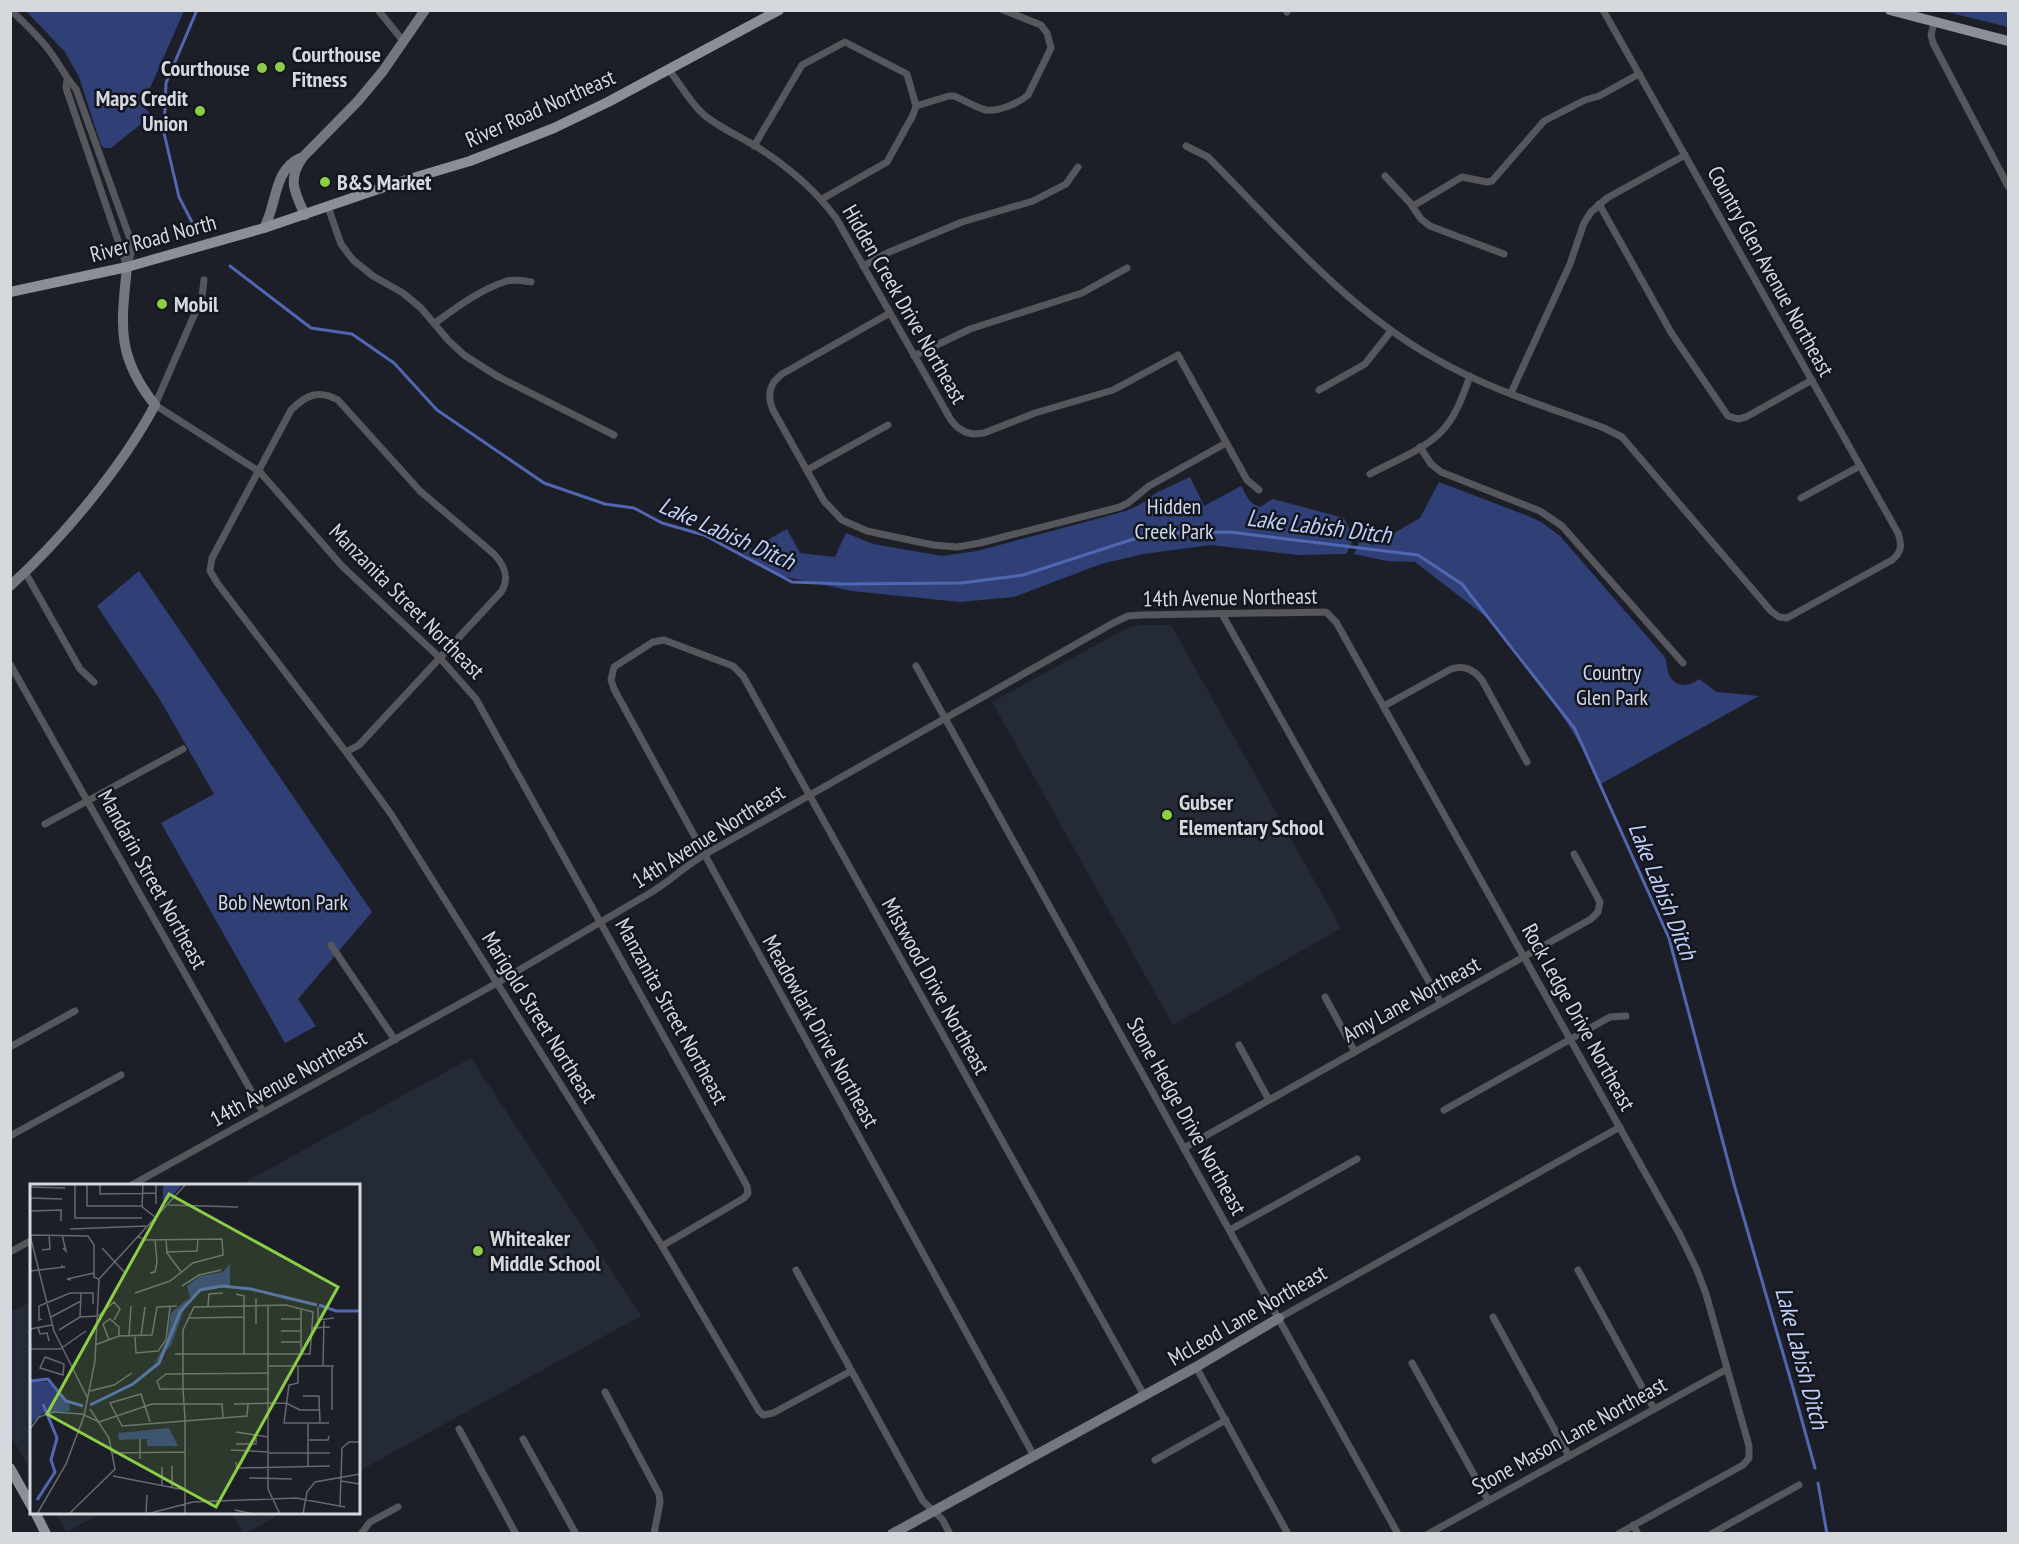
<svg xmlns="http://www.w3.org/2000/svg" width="2019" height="1544" font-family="'PT Sans Narrow',sans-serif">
  <rect width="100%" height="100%" fill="#1c1f28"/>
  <g fill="#252a37">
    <polygon points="1139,625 1171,625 1341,928 1173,1025 992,702 1096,645 1130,627"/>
    <polygon points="471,1058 641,1316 359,1471 358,1186 240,1185"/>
    <polygon points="31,1301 31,1472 10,1434 11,1312"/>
    <polygon points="55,1513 103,1513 66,1532"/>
    <polygon points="231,1513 282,1513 244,1534"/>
  </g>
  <g fill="#304077">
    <polygon points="26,11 184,11 143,104 151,116 111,148 104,148 101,145 79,77 65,52"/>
    <polygon points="1943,11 2008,11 2008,27"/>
    <path d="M1190,477L1204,506L1241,486C1247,496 1248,503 1260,507L1273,499L1344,518L1354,538L1346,554L1298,555L1211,545L1143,554L1101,564L1014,597L960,602L852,591L777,575L743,553L787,529L800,553L835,557L846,533L873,544L942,556L977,551L1126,511L1141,504L1156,493Z"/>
    <path d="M1439,482L1528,516L1541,522L1560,536L1664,656C1668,663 1666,669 1669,675C1676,688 1690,687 1699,679L1717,692L1759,696L1599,785L1587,756L1552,698L1515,649L1489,619L1415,562L1387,561L1354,554L1360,540L1373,545L1420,518Z"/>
    <polygon points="139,571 372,912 298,999 316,1026 285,1043 161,823 214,794 159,698 97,606"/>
  </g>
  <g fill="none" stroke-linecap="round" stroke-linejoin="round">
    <g stroke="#5167b1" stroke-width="3">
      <polyline points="194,226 179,197 164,133 166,83 197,10"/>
      <polyline points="230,266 311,328 352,334 394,363 437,410 544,483 605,504 634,508 662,523 704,535 792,582 844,584 961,583 1023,575 1152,533 1230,532 1418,555 1462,584 1575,729 1669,938 1734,1184 1793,1388 1815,1468"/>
      <polyline points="1818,1483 1827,1534"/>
    </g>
    <g stroke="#56575c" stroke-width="7">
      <path d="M11,10C25,24 40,37 51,53C60,65 66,78 76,89L133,247L127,267"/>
      <polyline points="378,10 404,42"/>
      <polyline points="1287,12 1288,10"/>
      <polyline points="1934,22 1931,35 1933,43 2008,186"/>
      <path d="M669,70C681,85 689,101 703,114C718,127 737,135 754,145C786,165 813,187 836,218L951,420L957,427L965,432L973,434L984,433L1035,413L1113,390L1178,355L1247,480L1259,490"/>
      <polyline points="67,80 66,88 127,267"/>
      <path d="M916,106L949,96H954C964,100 975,107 986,110C998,112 1019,103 1028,95L1051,48L1047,33L1041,25L1003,10"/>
      <polyline points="754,146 802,65 845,42 907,74 916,106 913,115 887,162 822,199"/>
      <path d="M1186,146L1208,157C1279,229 1348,310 1436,359C1488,389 1548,407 1604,428L1622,437L1771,611L1779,617L1787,618L1892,560C1902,552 1902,545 1898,533L1603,10"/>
      <polyline points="1385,176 1413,206 1462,177 1487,182 1492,181 1544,121 1585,100 1599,96 1639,74"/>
      <polyline points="1599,204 1672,334 1728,416 1738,419 1746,417 1812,380"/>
      <polyline points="1412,206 1421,219 1430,226 1504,254"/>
      <polyline points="328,207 341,244 353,260 373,276 403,293 421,308 448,340 464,355 497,376 614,435"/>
      <polyline points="863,266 887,253 962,222 1033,201 1066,184 1078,167"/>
      <polyline points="204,280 202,297 155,405 260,472 342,566 439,657 476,699 747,1186 748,1193 744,1198 662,1246"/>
      <path d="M890,313L782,374C769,384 767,395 773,410L824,501L842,520L867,531L933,545L957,547L980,543L1120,507L1128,503L1149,486L1226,443"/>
      <path d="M435,323C457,307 481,289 507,281C514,279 524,281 531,282"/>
      <polyline points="914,356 970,329 1082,293 1127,268"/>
      <polyline points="1319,390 1365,364 1391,331"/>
      <polyline points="1511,393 1570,264 1584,223 1591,212 1607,198 1685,155"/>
      <polyline points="1420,447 1431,464 1441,472 1540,511 1562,526 1683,663"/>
      <polyline points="807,470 888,425"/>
      <path d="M1370,474C1392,462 1421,451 1439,434C1455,419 1463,396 1470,376"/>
      <polyline points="1801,498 1860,466"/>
      <polyline points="25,572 80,669 94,682"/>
      <polyline points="1222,614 1441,1003"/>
      <polyline points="10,664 263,1112"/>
      <polyline points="916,666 1398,1534"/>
      <path d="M1384,706L1451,669C1464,665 1473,669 1482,680L1527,762"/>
      <path d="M346,752L359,745L501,592C510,578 505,566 494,554L420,491L338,400C319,389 306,395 291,410L212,558L210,571L218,584L346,752L391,814L662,1246L759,1411L763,1415L773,1413L851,1371"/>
      <polyline points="45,824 183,749"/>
      <polyline points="331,945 395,1040"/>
      <polyline points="1325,997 1355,1052"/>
      <polyline points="1239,1045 1269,1100"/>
      <polyline points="10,1047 75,1011"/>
      <polyline points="1444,1110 1610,1017 1626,1016"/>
      <polyline points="10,1136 121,1075"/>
      <polyline points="1184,1148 1591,919 1598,912 1600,902 1574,854"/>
      <path d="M130,1186L497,983L650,893C669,882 685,866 704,855L1115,622L1128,616L1140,615L1326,612L1336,622L1680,1235L1697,1270L1706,1294L1749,1446V1458L1743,1465L1618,1534"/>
      <polyline points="1230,1230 1357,1159"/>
      <polyline points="10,1252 32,1240"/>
      <polyline points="796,1270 923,1501 942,1519 950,1534"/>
      <polyline points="1578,1270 1654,1409"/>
      <polyline points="1493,1317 1569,1456"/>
      <polyline points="1279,1318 1620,1127"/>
      <polyline points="1412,1363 1488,1500"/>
      <polyline points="1196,1367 1288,1534"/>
      <polyline points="605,1392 659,1494 660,1502 654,1534"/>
      <polyline points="459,1429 516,1534"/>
      <polyline points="523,1439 576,1534"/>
      <polyline points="1034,1456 614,689 611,680 614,667 653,642 664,640 733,666 743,676 1144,1395"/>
      <polyline points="1155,1460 1226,1420"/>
      <polyline points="1633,1525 1638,1534"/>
      <polyline points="361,1534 370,1522 398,1507"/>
      <polyline points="1428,1534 1727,1369"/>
      <polyline points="1711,1534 1799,1485"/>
    </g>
    <g stroke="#74777e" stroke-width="10">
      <path d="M305,215C294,191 287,179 303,157L358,101L383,71L425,10"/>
      <path d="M264,228C277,206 273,170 300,158"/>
      <path d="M10,586C62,539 122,467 155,405C116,356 121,326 127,267"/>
      <polyline points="892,1534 1196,1367 1279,1318"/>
    </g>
    <g stroke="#8c8f98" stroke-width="10">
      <polyline points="1890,10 2008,41"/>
      <polyline points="10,292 127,267 264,228 396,183 470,161 554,128 608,102 779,10"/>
      <polyline points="10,1468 32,1507"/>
      <polyline points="35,1512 46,1534"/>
    </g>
  </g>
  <g fill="#8cce45" stroke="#13161e" stroke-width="2">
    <circle cx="280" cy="67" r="6"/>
    <circle cx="262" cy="68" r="6"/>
    <circle cx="200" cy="111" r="6"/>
    <circle cx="325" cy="182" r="6"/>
    <circle cx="162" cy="304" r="6"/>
    <circle cx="1167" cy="815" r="6"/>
    <circle cx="478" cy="1251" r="6"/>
  </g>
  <g text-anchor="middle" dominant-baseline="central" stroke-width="5" stroke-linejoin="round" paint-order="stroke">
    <g font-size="22" font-weight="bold" fill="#d5d8dd" stroke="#13161e" text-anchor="start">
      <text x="292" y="54">Courthouse<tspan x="292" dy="25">Fitness</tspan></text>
      <text x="250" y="68" text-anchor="end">Courthouse</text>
      <text x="188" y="98" text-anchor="end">Maps Credit<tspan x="188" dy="25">Union</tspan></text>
      <text x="337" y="182">B&amp;S Market</text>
      <text x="174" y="304">Mobil</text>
      <text x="1179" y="802">Gubser<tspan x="1179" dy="25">Elementary School</tspan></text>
      <text x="490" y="1238">Whiteaker<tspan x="490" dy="25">Middle School</tspan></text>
    </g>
    <g font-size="22" fill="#d5d8dd" stroke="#13161e">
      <text transform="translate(540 108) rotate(-24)">River Road Northeast</text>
      <text transform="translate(153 238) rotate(-15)">River Road North</text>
      <text transform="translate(1771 271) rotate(61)">Country Glen Avenue Northeast</text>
      <text transform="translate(905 304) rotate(60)">Hidden Creek Drive Northeast</text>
      <text transform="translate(1230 597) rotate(-1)">14th Avenue Northeast</text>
      <text transform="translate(407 601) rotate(45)">Manzanita Street Northeast</text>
      <text transform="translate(708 836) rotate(-32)">14th Avenue Northeast</text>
      <text transform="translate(153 879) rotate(61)">Mandarin Street Northeast</text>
      <text transform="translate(936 986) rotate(61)">Mistwood Drive Northeast</text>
      <text transform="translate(1411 999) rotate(-29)">Amy Lane Northeast</text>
      <text transform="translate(672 1011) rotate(61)">Manzanita Street Northeast</text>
      <text transform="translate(540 1017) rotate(58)">Marigold Street Northeast</text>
      <text transform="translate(1579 1017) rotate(61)">Rock Ledge Drive Northeast</text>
      <text transform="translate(821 1031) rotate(61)">Meadowlark Drive Northeast</text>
      <text transform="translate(288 1078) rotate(-29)">14th Avenue Northeast</text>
      <text transform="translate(1187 1116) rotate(61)">Stone Hedge Drive Northeast</text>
      <text transform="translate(1247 1315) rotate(-30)">McLeod Lane Northeast</text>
      <text transform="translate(1569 1435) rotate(-29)">Stone Mason Lane Northeast</text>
    </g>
    <g font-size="22" fill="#d0d8ed" stroke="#13161e">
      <text x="1174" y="506">Hidden<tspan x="1174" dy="25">Creek Park</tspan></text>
      <text x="1612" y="672">Country<tspan x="1612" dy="25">Glen Park</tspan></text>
      <text x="283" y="902">Bob Newton Park</text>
    </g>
    <g font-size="24" font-style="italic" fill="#c0cff8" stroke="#13161e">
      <text transform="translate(1319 526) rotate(7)">Lake Labish Ditch</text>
      <text transform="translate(727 533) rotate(24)">Lake Labish Ditch</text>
      <text transform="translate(1663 891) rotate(68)">Lake Labish Ditch</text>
      <text transform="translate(1802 1358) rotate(75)">Lake Labish Ditch</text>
    </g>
  </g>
  <g transform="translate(30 1184)">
    <rect width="330" height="330" fill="#1c1f28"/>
    <path d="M133,0H153L133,22ZM200,80V103L175,105L158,115L141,161L123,182L137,157L141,129L160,113L157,102L170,92L193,88ZM4,197L20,198L39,220L40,227L12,230L0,240V200ZM139,244L148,262H117V255L89,256L88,249Z" fill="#304077"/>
    <path fill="none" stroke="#5167b1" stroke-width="3" d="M289,121L306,127H330M0,197L18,195L36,217L53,222M60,221L103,200L129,179L150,128L170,106L192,102L221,105L287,121M7,316L25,288L21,276L27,254L13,220"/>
    <path fill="none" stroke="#666970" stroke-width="1.5" d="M45,0V34H112M57,0V22H111L125,33M70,0V10L126,9M126,0V20M0,3L35,4M0,14L32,15M138,21L208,23M112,23L113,0M0,27L31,26V37M40,45L116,42M0,51L58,52L64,61V93L68,95M0,51L24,147L58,215M32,51L36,67L33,64M136,55L137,69L152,89M72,64L96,90M12,66L20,65L19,51M136,68L167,67L168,55M0,87L35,83L31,82M120,89L125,88L127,78L125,56M41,96L37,95L64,89M152,102L169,91L191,86M105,109L140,97L163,79L193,71L192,55L114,56L108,52M206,110L214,112V170M238,121V305L250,330M178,122L179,110L193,109M288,123V136L304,134M21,133L51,117M50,133L51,109M159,134L214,133M12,135L9,136V122L40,109H63V120M251,135H271M226,140V114M8,143L10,150L17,149L19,157M282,144L300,143M0,145L22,141M29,146L50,133L68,132L84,118L90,125L84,136M251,147H271M99,152L101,122M105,152L106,169L128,167L136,156L140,123M111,152L115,123M79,156L73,140L80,135L89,143V152M251,158H271M65,161L89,152L122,151L127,123L147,122M0,165H30L56,147M145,170H280L283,128L256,121L164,123L153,146V205L155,235V330M271,170V124M15,173L34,180L33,191L10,184ZM239,182H304M268,182V199L259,201L254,239H299M293,182L294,137M239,205H130L127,197L136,190L239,189M60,207L84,201L102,189M273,212H289L290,239M204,220L256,219L270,226H289M302,226V182M120,238L111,210L80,219L92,242L217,232L218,220M0,245L9,233L24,228L52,230L69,238L122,220H192L193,233M206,248L238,253M278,256H298L299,252M206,260H226V253M201,266L238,268M83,269L155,268M239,269H300M110,275V255M0,278V302M206,278L207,284L300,282M142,282V304M132,283V302M278,283V240M83,292L155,306M219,294L262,295M311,297L330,300M310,321L312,264L319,258H330M205,326L223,330M7,330L36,280L54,232L65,177L69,95L156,0M39,330L85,285L79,254L60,225M116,330L117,311M117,330L163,318L266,314L315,323M273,330L277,308L285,298L330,290"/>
    <path fill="#8cce45" fill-opacity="0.15" stroke="#8cce45" stroke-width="3" d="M139,10L308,103L186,323L17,230Z"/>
    <rect width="330" height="330" fill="none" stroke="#d5d8dd" stroke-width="3"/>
  </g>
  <rect width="2019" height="1544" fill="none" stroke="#d5d8dd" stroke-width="24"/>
</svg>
